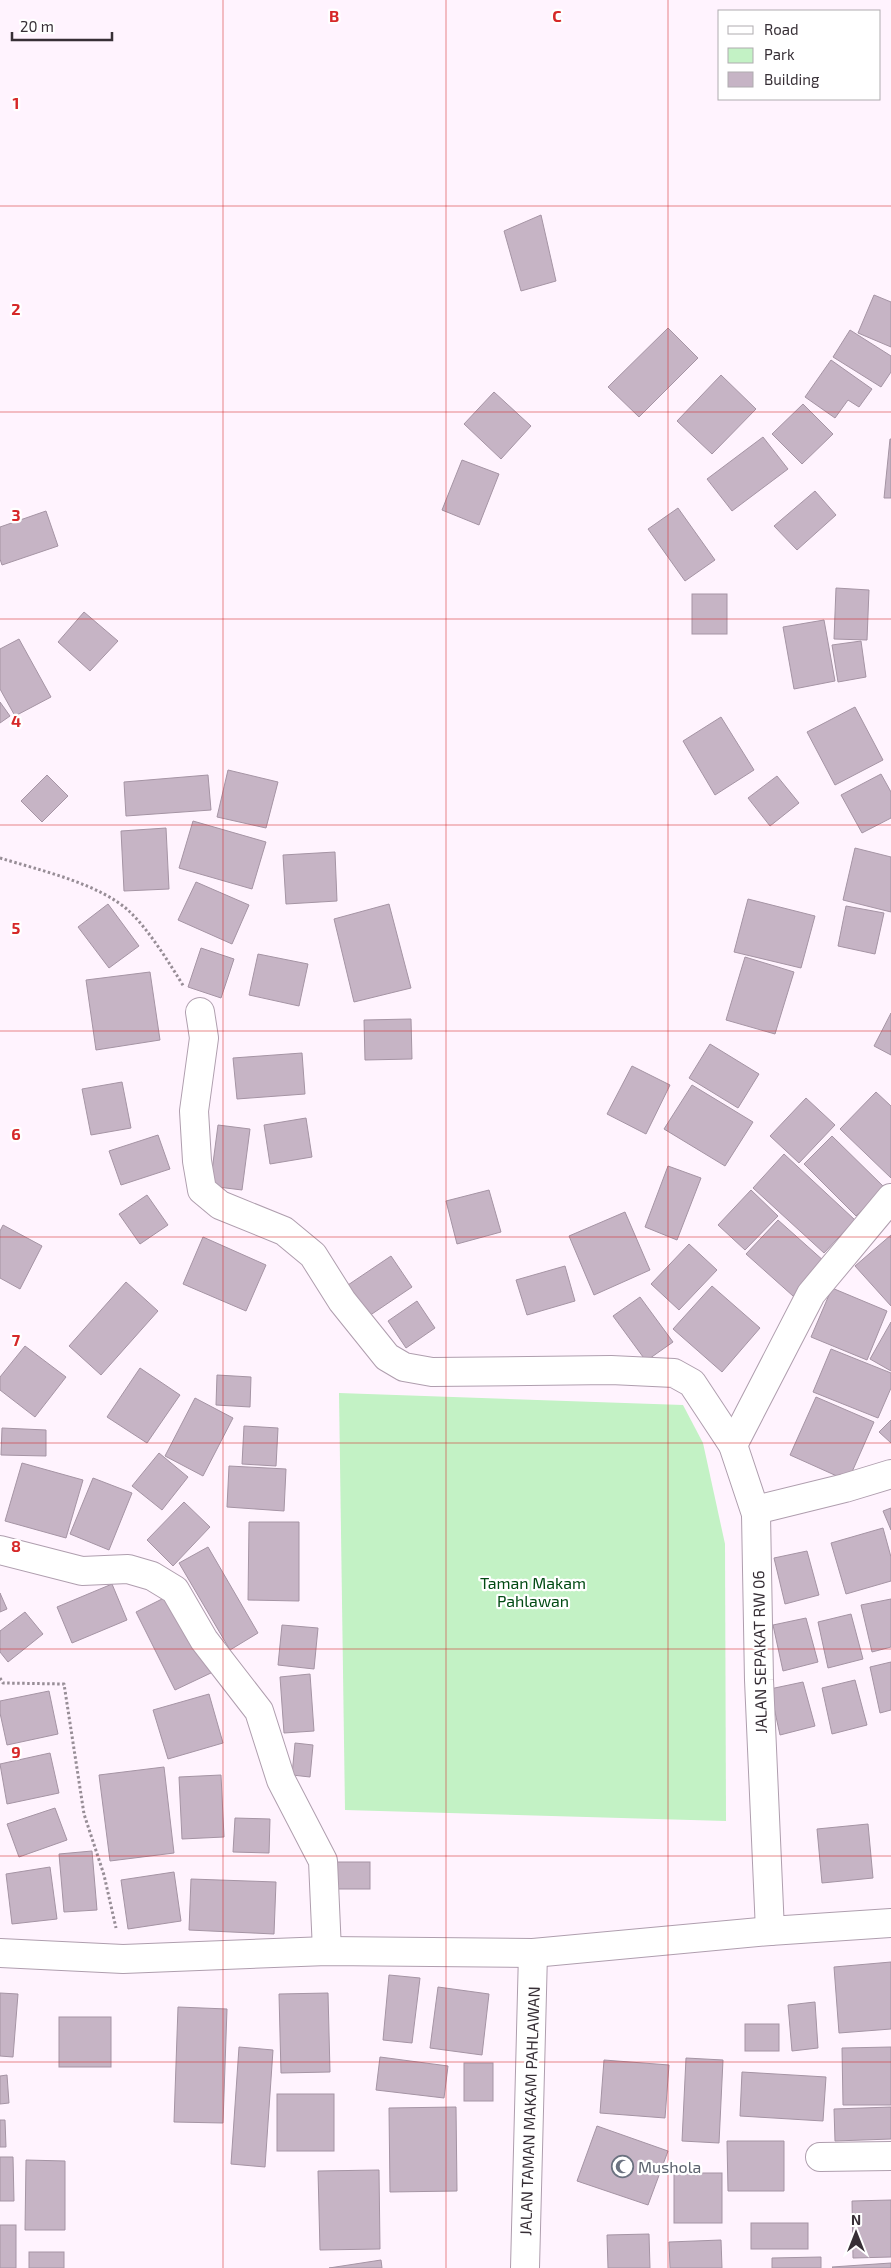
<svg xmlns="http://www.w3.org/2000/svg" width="891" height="2268" font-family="'Exo 2',sans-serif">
  <rect width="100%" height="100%" fill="#fff3fe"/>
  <polygon fill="#c3f2c5" points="339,1393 683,1405 703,1443 725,1544 726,1821 345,1810"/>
  <g fill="#c6b4c5" stroke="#a594a4">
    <polygon points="541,215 556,281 521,291 504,231"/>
    <polygon points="874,295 891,302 891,347 858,333"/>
    <polygon points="668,328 698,358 639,417 608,387"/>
    <polygon points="850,330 891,356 891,372 881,387 833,357"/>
    <polygon points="831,360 872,389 859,407 848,400 835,418 805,397"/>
    <polygon points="721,375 756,409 712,454 677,421"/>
    <polygon points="494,392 531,426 501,459 464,424"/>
    <polygon points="803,404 833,434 802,464 772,434"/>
    <polygon points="763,437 788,469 732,511 707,479"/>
    <polygon points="890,439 891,439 891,498 884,498"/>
    <polygon points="462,460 499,474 479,525 442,510"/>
    <polygon points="815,491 836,515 797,550 774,526"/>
    <polygon points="678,508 715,560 685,581 648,529"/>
    <polygon points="46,511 58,546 2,565 0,559 0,527"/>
    <polygon points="836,588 869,590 867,640 834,639"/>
    <rect x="692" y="594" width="35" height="40"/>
    <polygon points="84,612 118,641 90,671 58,642"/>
    <polygon points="824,620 835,681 794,689 783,627"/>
    <polygon points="19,639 51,697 15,716 0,689 0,649"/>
    <polygon points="861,641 866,677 838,682 832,645"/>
    <polygon points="0,702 10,716 0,723"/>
    <polygon points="855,707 883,760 835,785 807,732"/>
    <polygon points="721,717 754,770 715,795 683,741"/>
    <polygon points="228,770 278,782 266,828 217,817"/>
    <polygon points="881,774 891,792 891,818 862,833 841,795"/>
    <polygon points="47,775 68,796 42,822 21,801"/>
    <polygon points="208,775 211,810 126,816 124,782"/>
    <polygon points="777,776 799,803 770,826 748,798"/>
    <polygon points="193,821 266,842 252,889 179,868"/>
    <polygon points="166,828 169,889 124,891 121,831"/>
    <polygon points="855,848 891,857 891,912 843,900"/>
    <polygon points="335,852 337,901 286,904 283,855"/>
    <polygon points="196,882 249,905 232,944 178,920"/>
    <polygon points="748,899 815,916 801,968 734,952"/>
    <polygon points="108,904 139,946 109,968 78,927"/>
    <polygon points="389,904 411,988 354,1002 334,919"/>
    <polygon points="846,906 884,913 875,954 838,946"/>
    <polygon points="201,948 234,959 221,998 188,987"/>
    <polygon points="258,954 308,964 299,1006 249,995"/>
    <polygon points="745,957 794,972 775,1034 726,1020"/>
    <polygon points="150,972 160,1040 96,1050 86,980"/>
    <polygon points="891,1013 891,1055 874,1046"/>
    <polygon points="411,1019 412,1059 365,1060 364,1020"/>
    <polygon points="710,1044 759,1074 738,1108 689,1078"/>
    <polygon points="302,1053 305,1094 237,1099 233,1058"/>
    <polygon points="632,1066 670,1085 646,1134 607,1114"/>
    <polygon points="122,1082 131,1128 91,1135 82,1089"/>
    <polygon points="692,1085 753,1122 725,1166 664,1129"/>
    <polygon points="876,1092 891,1106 891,1178 840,1129"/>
    <polygon points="806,1098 835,1125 799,1163 770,1136"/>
    <polygon points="306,1118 312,1157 270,1164 264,1125"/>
    <polygon points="218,1125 250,1129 242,1190 210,1186"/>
    <polygon points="158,1135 170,1169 121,1185 109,1151"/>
    <polygon points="832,1136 885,1188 856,1216 804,1164"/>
    <polygon points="784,1154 855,1220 824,1253 753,1188"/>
    <polygon points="668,1166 701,1178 677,1240 645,1227"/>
    <polygon points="489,1190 501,1232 457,1244 446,1201"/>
    <polygon points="751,1190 778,1216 745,1250 718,1225"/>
    <polygon points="147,1195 168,1225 140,1244 119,1214"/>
    <polygon points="625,1212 650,1270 594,1295 569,1236"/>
    <polygon points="778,1220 825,1262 793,1296 746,1254"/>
    <polygon points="3,1225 42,1246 20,1289 0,1278 0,1231"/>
    <polygon points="891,1235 891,1306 855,1266"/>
    <polygon points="203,1237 266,1265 246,1311 183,1284"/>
    <polygon points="689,1244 717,1270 679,1310 651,1284"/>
    <polygon points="391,1256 412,1287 363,1320 342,1289"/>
    <polygon points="565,1266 575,1301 527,1315 516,1280"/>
    <polygon points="126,1282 158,1311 101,1375 69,1346"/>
    <polygon points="712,1286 760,1328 722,1372 673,1329"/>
    <polygon points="832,1288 887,1311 867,1360 811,1337"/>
    <polygon points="640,1297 673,1342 646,1361 613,1316"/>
    <polygon points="417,1301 435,1328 406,1348 388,1321"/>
    <polygon points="891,1322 891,1371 870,1359"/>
    <polygon points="25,1346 66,1377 35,1417 0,1390 0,1377"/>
    <polygon points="831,1349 891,1373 891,1388 878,1418 813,1392"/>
    <polygon points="140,1368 180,1395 147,1443 107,1417"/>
    <polygon points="217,1375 251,1377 250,1407 216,1405"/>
    <polygon points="816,1397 874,1422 848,1481 790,1455"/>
    <polygon points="195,1398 233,1418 203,1476 165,1456"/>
    <polygon points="891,1420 891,1443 879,1432"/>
    <polygon points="244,1426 278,1428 276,1466 242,1464"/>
    <polygon points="2,1428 46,1430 46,1456 1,1455"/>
    <polygon points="159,1453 188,1477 162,1510 132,1486"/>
    <polygon points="22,1463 83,1480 66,1538 5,1521"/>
    <polygon points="229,1466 286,1469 284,1511 227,1507"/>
    <polygon points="93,1478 132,1493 109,1550 70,1534"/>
    <polygon points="184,1502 210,1527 173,1566 147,1540"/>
    <polygon points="891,1508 891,1530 883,1511"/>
    <polygon points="249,1522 299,1522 299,1601 248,1600"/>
    <polygon points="883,1528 891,1557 891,1581 846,1594 831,1543"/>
    <polygon points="208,1547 258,1633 230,1650 179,1563"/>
    <polygon points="807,1551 819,1595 785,1604 774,1558"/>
    <polygon points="112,1584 127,1620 72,1643 57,1607"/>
    <polygon points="0,1593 7,1609 0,1612"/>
    <polygon points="174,1593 213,1672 175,1690 136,1612"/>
    <polygon points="891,1599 891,1647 872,1652 861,1605"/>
    <polygon points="25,1612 43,1634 8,1662 0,1652 0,1631"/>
    <polygon points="851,1614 863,1659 828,1668 818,1622"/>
    <polygon points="806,1618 818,1662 783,1671 773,1625"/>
    <polygon points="282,1625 318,1628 314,1669 278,1665"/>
    <polygon points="891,1662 891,1710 880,1713 870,1667"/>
    <polygon points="310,1674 314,1731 284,1733 280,1677"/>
    <polygon points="855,1680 867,1725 832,1734 822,1688"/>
    <polygon points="803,1682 815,1726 780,1735 770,1689"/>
    <polygon points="49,1691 58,1734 7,1745 0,1713 0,1701"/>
    <polygon points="209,1694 223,1743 168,1759 153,1710"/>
    <polygon points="295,1743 313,1745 310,1777 292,1775"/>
    <polygon points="50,1753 59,1793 7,1804 0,1764"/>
    <polygon points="164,1767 174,1853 110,1861 99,1775"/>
    <polygon points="221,1775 224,1837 182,1839 179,1777"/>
    <polygon points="55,1808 67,1840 19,1857 7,1824"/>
    <polygon points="235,1818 270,1819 269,1853 233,1852"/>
    <polygon points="868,1824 873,1878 822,1883 817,1829"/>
    <polygon points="92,1851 97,1910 64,1912 59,1854"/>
    <rect x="336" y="1862" width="34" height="27"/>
    <polygon points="50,1867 57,1919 12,1924 6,1874"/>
    <polygon points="174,1872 181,1921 128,1929 121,1880"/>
    <polygon points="191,1879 276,1882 274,1934 189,1930"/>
    <polygon points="891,1962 891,2029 839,2033 834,1967"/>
    <polygon points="389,1975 420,1978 412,2043 383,2040"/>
    <polygon points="438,1987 489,1994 482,2055 430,2048"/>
    <polygon points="0,1993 18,1994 13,2057 0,2056"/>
    <polygon points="328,1993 330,2072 281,2073 279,1994"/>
    <polygon points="815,2002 818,2048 792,2051 788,2005"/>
    <polygon points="178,2007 227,2009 223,2123 174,2122"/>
    <rect x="59" y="2017" width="52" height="50"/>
    <rect x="745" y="2024" width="34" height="27"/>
    <polygon points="239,2047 273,2050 265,2167 231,2164"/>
    <polygon points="891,2047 891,2105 843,2105 842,2048"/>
    <polygon points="380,2057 448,2066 444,2098 376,2090"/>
    <polygon points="686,2058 723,2060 719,2143 682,2141"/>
    <polygon points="604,2060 669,2065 665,2118 600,2113"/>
    <rect x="464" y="2063" width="29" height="38"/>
    <polygon points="742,2072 826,2077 823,2121 740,2116"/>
    <polygon points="7,2075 9,2103 0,2104 0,2076"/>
    <rect x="277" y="2094" width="57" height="57"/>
    <polygon points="456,2107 457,2191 390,2192 389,2108"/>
    <polygon points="891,2107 891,2139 835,2141 834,2109"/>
    <polygon points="0,2120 5,2120 6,2147 0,2147"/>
    <polygon points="597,2126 668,2151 648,2205 577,2181"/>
    <polygon points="727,2141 784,2141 784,2191 728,2191"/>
    <polygon points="0,2157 13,2157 14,2201 0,2201"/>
    <polygon points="26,2160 65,2161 65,2230 25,2230"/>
    <polygon points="379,2170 380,2249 320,2250 318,2171"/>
    <rect x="674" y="2173" width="48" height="50"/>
    <polygon points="891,2200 891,2257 853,2258 852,2201"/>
    <rect x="751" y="2223" width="57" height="26"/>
    <rect x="0" y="2225" width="16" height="43"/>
    <polygon points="649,2234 650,2268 608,2268 607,2235"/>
    <polygon points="721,2240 722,2268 670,2268 669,2242"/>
    <rect x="29" y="2252" width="35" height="16"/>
    <polygon points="821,2257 821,2268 772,2268 772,2258"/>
    <polygon points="381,2260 382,2268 329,2268"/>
    <polygon points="891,2263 891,2268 833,2268 832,2267"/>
  </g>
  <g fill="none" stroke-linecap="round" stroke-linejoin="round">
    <defs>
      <g id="minor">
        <polyline points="200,1012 204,1038 194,1111 197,1161 202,1190 220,1205 284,1231 313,1255 342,1301 387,1357 404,1367 432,1372 611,1370 674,1373 692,1383 733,1445 756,1514"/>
        <polyline points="733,1445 811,1294 891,1198"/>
        <polyline points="0,1550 82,1571 128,1569 152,1576 175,1590 204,1640 259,1711 281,1780 323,1861 327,1951"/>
        <polyline points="770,1931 759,1680 756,1514 764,1508 845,1488 891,1474"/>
        <polyline points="0,1953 123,1959 327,1951 533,1953 770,1931 891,1923"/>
        <polyline points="820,2157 891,2156"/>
        <polyline points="525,2268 533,1953"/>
      </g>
    </defs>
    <use href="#minor" stroke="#af9eae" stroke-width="30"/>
    <g stroke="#978d96" stroke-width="3" stroke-dasharray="2.5 2.5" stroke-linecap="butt">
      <path d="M0,858C39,870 101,884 130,912C149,930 170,964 184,987"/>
      <polyline points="0,1678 3,1683 64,1684 84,1814 104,1875 116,1928"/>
    </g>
    <use href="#minor" stroke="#fff" stroke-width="28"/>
  </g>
  <path fill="none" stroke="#d62828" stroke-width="1" stroke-opacity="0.55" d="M223,0V2268M446,0V2268M668,0V2268M0,206H891M0,412H891M0,619H891M0,825H891M0,1031H891M0,1237H891M0,1443H891M0,1649H891M0,1856H891M0,2062H891"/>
  <defs>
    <symbol id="mosque-ring" viewBox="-11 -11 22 22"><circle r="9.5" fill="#fff" stroke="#6b7280" stroke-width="1.5"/><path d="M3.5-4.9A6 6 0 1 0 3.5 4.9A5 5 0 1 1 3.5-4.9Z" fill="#6b7280"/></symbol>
  </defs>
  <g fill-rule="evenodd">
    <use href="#mosque-ring" x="610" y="2154" width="25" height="25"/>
  </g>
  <g text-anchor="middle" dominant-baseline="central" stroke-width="4.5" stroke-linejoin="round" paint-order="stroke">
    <g font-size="16" fill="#014a13" stroke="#fff">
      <text x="533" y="1582">Taman Makam<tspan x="533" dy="18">Pahlawan</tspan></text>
    </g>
    <g font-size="16" fill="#372f36" stroke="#fff">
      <text transform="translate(759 1652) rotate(-91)">JALAN SEPAKAT RW 06</text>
      <text transform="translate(529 2111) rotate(-88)">JALAN TAMAN MAKAM PAHLAWAN</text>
    </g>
    <g font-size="16" fill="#5b616d" stroke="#fff" text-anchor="start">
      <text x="638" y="2166">Mushola</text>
    </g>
  </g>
  <g font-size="16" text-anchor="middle" font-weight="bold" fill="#d62828" stroke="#fff" stroke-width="4.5" stroke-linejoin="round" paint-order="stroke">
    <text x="334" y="22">B</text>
    <text x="557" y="22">C</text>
    <text x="16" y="109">1</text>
    <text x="16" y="315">2</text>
    <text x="16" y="521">3</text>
    <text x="16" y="727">4</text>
    <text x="16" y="934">5</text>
    <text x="16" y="1140">6</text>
    <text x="16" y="1346">7</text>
    <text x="16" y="1552">8</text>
    <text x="16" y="1758">9</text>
  </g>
  <rect x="718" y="10" width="162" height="90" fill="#ffffff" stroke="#afacaf"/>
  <rect x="728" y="26" width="25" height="8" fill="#ffffff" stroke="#afacaf"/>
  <text x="764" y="35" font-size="15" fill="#372f36">Road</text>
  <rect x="728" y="48" width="25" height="15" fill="#c3f2c5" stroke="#afacaf"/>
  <text x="764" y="60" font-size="15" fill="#372f36">Park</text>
  <rect x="728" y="72" width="25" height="15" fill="#c6b4c5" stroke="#afacaf"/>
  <text x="764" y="85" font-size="15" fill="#372f36">Building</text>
  <g transform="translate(856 2233)" stroke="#ffffff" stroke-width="4" paint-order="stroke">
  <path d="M0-4L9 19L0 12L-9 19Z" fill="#372f36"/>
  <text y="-8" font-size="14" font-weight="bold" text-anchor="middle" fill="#372f36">N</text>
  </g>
  <path d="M12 32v8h100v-8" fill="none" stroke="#372f36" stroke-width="2.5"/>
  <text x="20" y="32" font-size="15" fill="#372f36" stroke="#ffffff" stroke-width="4" paint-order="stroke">20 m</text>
</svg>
